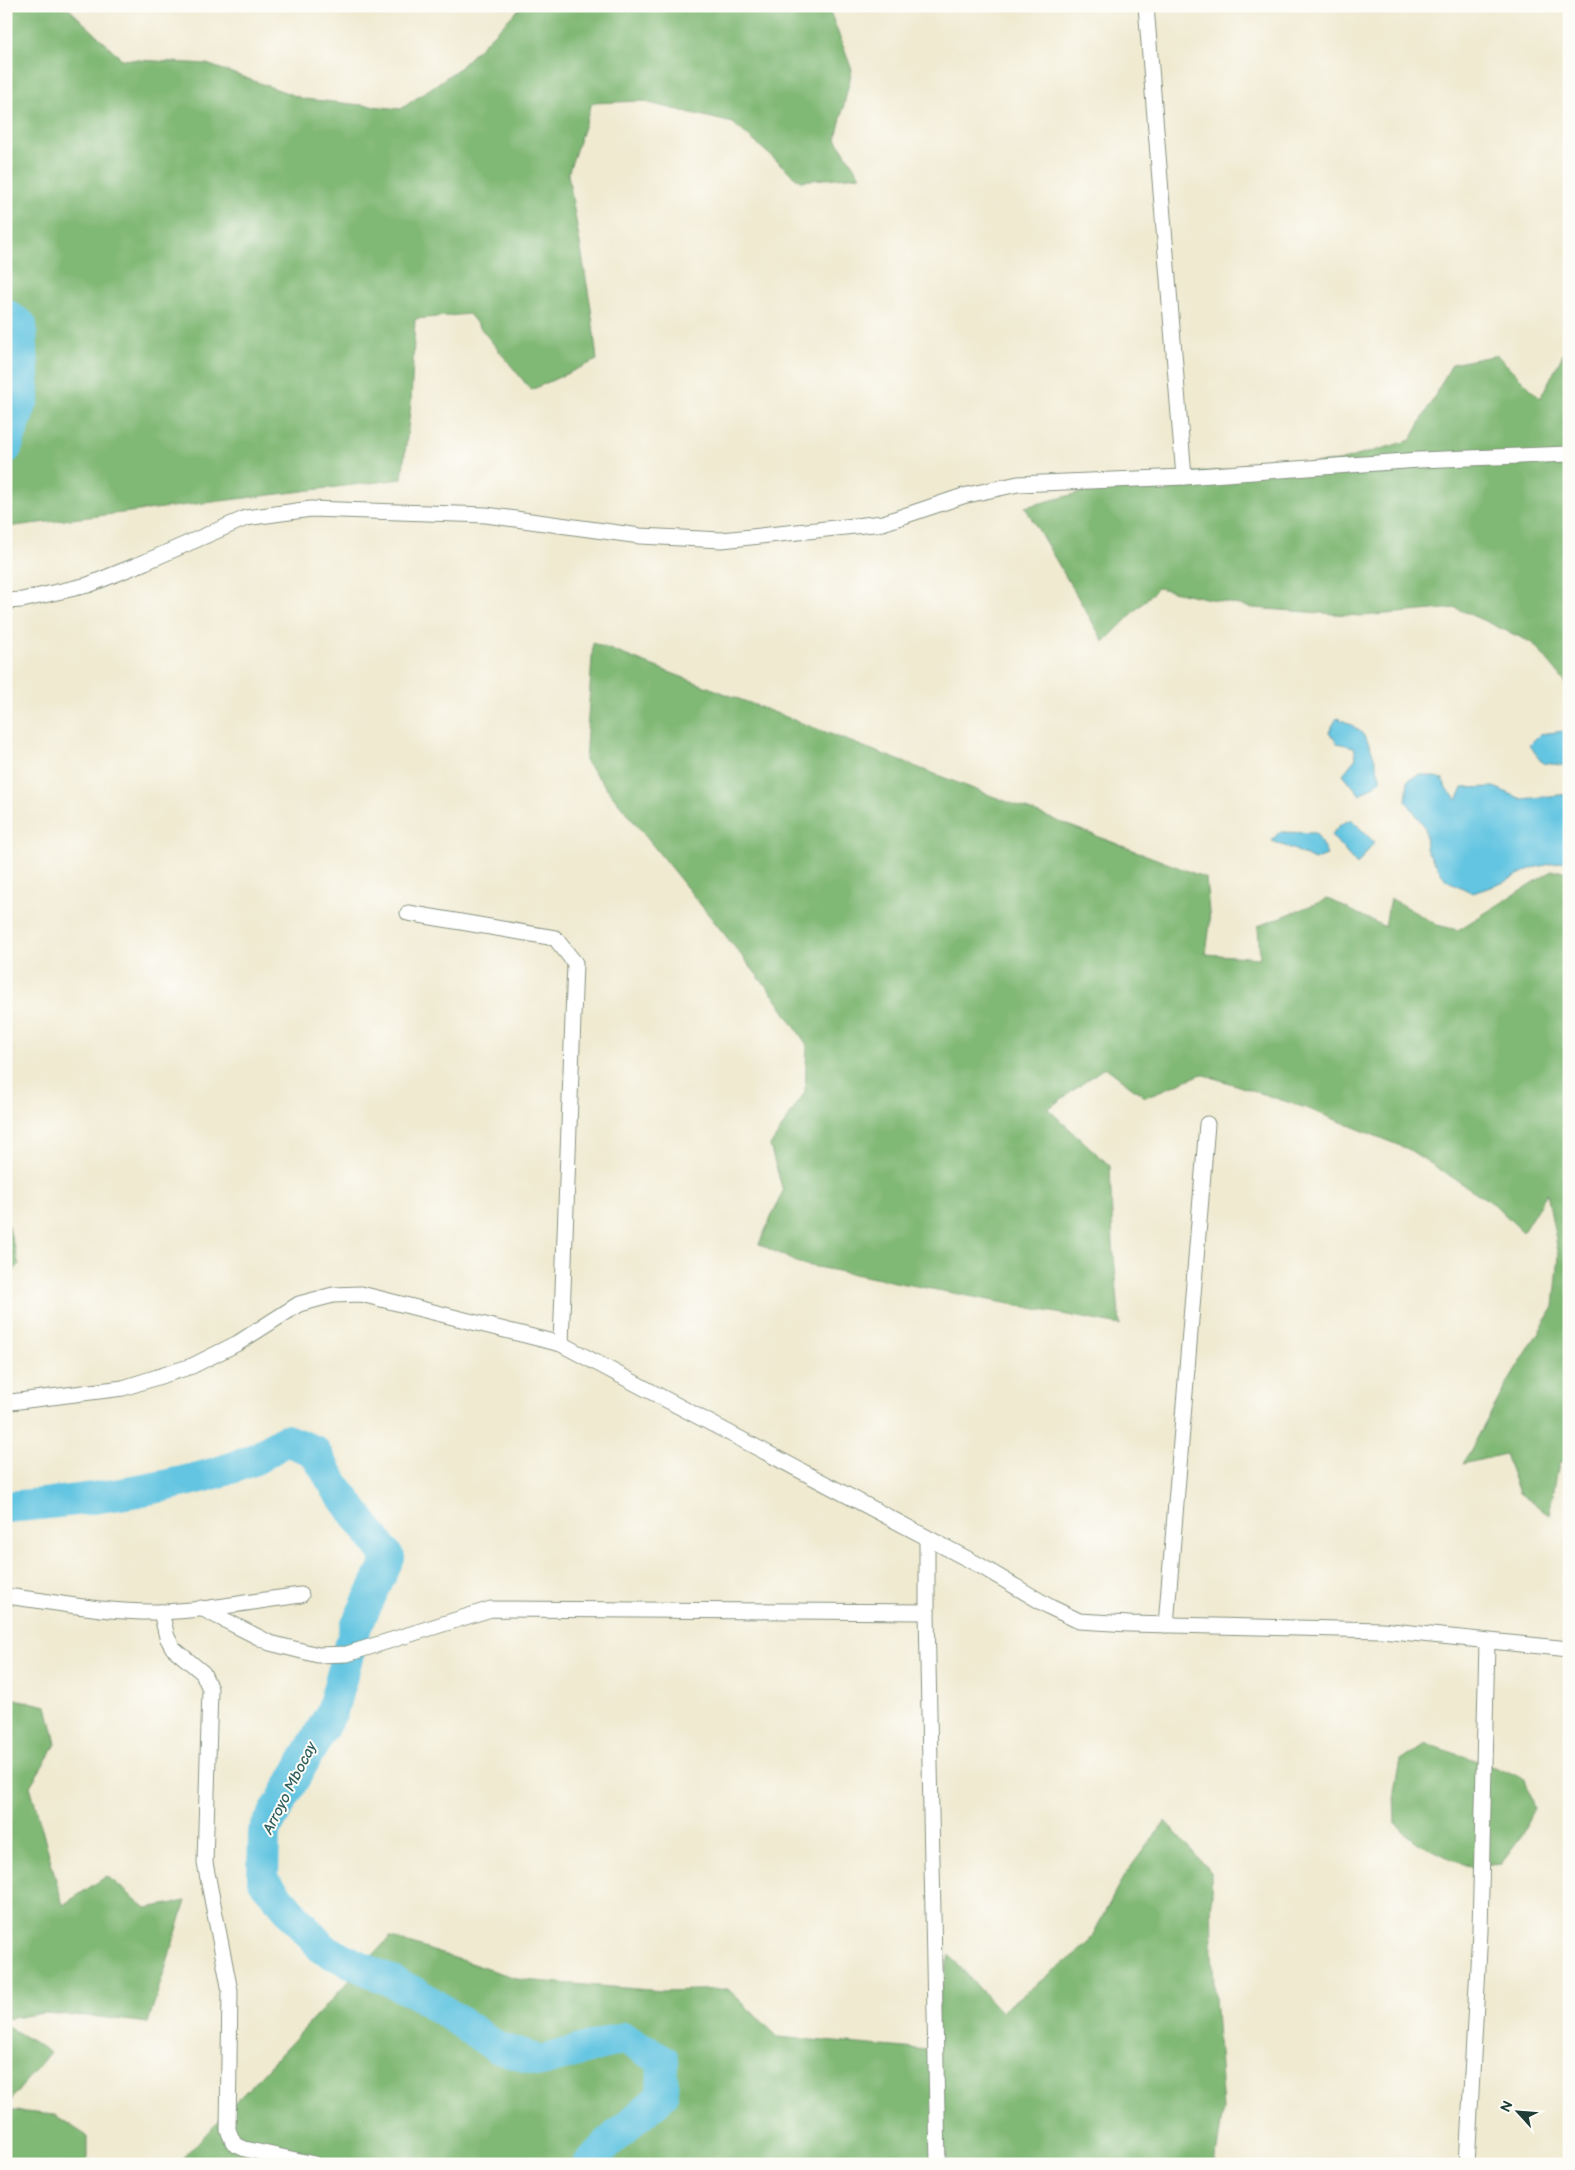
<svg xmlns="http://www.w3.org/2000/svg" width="1575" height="2170" font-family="'Balsamiq Sans',sans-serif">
  <rect width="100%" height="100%" fill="#fdfcf7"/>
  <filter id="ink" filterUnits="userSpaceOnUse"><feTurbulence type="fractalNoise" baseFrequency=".02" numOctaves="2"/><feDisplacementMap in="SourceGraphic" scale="10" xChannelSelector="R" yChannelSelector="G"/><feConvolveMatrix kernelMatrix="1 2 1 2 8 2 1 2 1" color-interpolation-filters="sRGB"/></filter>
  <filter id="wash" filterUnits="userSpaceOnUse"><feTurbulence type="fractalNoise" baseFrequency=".0096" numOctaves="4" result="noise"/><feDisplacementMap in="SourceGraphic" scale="20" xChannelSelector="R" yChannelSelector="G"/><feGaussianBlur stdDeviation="1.12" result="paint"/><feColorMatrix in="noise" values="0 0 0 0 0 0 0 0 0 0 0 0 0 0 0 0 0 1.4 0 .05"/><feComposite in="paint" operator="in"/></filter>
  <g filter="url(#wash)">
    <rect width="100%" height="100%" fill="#f0ead1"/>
    <g fill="#80b875" stroke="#507a54">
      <polygon points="6,6 66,6 122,59 207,64 304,99 401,109 458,69 522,6 828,6 852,70 836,139 860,176 800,181 733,123 641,101 592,103 568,174 591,308 597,360 531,390 469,314 415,319 411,403 402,479 6,527"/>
      <polygon points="1566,349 1569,349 1569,687 1533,643 1456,608 1362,616 1253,608 1158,588 1104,642 1025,507 1142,477 1340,461 1411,440 1452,364 1497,355 1540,398"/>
      <polygon points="593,643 1206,878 1210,924 1206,954 1260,958 1258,926 1328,899 1385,927 1390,898 1437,925 1458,930 1552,871 1569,871 1569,1455 1559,1464 1549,1514 1519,1493 1505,1454 1463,1464 1504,1389 1554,1307 1559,1256 1547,1193 1523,1232 1494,1204 1408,1149 1309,1109 1202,1074 1145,1097 1105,1067 1048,1109 1110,1166 1113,1244 1120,1325 801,1264 759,1244 783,1191 770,1146 805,1092 807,1045 774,996 585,761"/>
      <polygon points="6,1217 19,1265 6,1279"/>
      <polygon points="6,1697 47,1706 56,1744 30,1786 63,1905 107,1876 146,1908 186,1901 148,2023 100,2017 43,2013 6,2019"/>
      <polygon points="1426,1744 1497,1767 1525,1779 1534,1810 1519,1840 1501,1864 1474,1867 1446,1857 1418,1843 1395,1824 1394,1790 1400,1761"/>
      <polygon points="1165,1821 1211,1872 1212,1955 1223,2109 1215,2164 178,2164 390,1937 522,1980 663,1991 728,1989 778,2037 928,2050 949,1955 1001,2012 1088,1944 1124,1876"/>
      <polygon points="6,2025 50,2052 6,2106"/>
      <polygon points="6,2110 55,2115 87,2136 87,2164 6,2164"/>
    </g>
    <g fill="#63c5e1" stroke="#41818a">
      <path d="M1337,718C1372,732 1370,747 1381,780L1360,795L1343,774L1356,758L1354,747L1337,743L1329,732Z"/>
      <polygon points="1564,731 1569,732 1569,766 1543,763 1529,745 1540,734"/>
      <polygon points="1420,774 1443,779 1446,788 1457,800 1463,788 1494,787 1522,799 1569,794 1569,860 1532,868 1502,883 1473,893 1446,880 1426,849 1425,827 1406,801 1408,780"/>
      <polygon points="1351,819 1374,842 1357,865 1331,835 1340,825"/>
      <polygon points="1279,832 1316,833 1327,855 1314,860 1295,850 1272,841"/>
    </g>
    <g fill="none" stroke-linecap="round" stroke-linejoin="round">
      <g stroke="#63c5e1" stroke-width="32">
        <polyline points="6,315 21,325 24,396 6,448"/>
        <path d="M6,1507C83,1501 182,1489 253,1460C264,1455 275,1446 286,1440L314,1451L337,1489L389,1558L356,1626L332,1711L264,1832L263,1880L323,1949L420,1995L498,2048L541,2061L624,2038L663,2060L662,2096L607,2144L589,2164"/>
      </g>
    </g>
  </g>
  <g filter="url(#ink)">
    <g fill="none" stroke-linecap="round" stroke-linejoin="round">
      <defs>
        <g id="street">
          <polyline points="1146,6 1184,477"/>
          <polyline points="6,601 22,600 88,585 145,562 246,518 311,509 486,515 640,536 722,540 883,523 963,496 1018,484 1184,477 1419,460 1569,454"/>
          <polyline points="408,913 555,938 575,963 561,1344"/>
          <polyline points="6,1401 11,1402 123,1388 192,1366 238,1343 299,1304 333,1295 361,1294 561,1344 979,1565 1050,1607 1079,1621 1129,1624 1382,1630 1569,1649"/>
          <polyline points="927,1539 927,1612 938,2164"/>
          <path d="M6,1596C56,1602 107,1613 157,1612C205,1611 254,1601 301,1595"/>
          <polyline points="201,1608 270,1643 318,1655 347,1654 491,1609 927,1612"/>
          <polyline points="161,1612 167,1637 173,1648 203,1673 210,1689 205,1863 230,1991 228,2130 234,2144 245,2149 314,2164"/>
          <polyline points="1166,1625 1207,1124"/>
          <polyline points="1467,2164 1480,1931 1487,1642"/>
        </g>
      </defs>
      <use href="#street" stroke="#889482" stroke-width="17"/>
      <use href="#street" stroke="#fff" stroke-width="15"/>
    </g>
  </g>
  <g text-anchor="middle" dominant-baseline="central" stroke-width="4" stroke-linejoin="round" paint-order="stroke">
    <g font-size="15" font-style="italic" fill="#305f5f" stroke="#fdfcf7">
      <text transform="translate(290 1788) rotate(-63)">Arroyo Mbocay</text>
    </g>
  </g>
  <rect width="1575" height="2170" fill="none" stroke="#fdfcf7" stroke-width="25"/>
  <g transform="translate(1518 2112) rotate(296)" stroke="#fdfcf7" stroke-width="4" paint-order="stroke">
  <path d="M0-4L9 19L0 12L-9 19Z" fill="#1f3d34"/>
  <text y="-8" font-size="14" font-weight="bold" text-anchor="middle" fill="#1f3d34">N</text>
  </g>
</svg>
